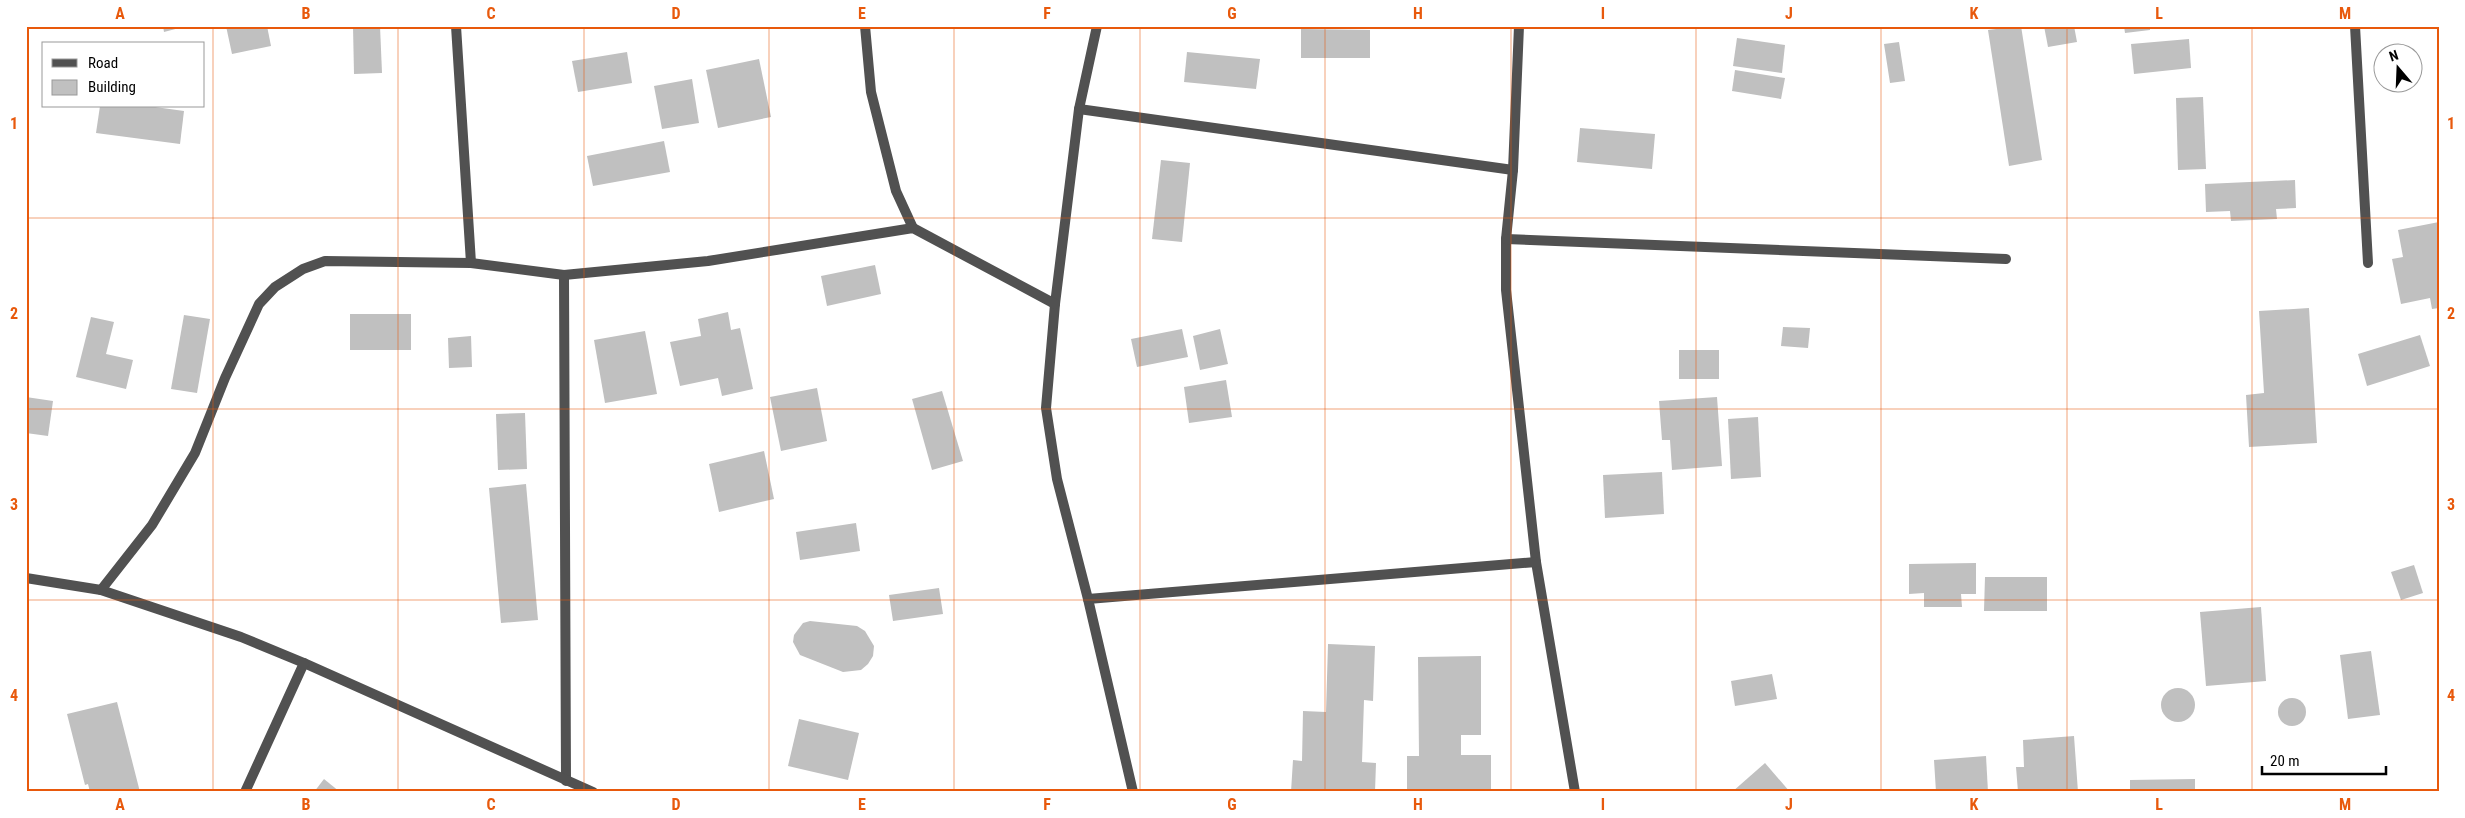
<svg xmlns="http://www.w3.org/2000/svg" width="2465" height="818" font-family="'Roboto Condensed',sans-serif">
  <rect width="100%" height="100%" fill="#fff"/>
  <g fill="#c0c0c0">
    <polygon points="163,26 183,26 183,27 164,32"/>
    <polygon points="226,26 267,26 271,46 232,54"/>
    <polygon points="353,26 380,26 382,73 354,74"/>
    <polygon points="2021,26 2042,160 2009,166 1988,30"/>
    <polygon points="2044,26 2074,26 2077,42 2048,47"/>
    <polygon points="2124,26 2150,26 2150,30 2125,33"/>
    <polygon points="1301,29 1370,30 1370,58 1301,58"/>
    <polygon points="1737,38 1785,45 1782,73 1733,66"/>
    <polygon points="2189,39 2191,68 2134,74 2131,44"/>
    <polygon points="1899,42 1905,81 1890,83 1884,44"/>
    <polygon points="627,52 632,83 578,92 572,61"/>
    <polygon points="1187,52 1260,59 1256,89 1184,82"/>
    <polygon points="759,59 771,117 718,128 706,70"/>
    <polygon points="1735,70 1785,78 1781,99 1732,91"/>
    <polygon points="692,79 699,123 662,129 654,86"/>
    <polygon points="2203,97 2206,169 2178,170 2176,98"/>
    <polygon points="100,106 148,106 184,111 180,144 96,133"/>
    <polygon points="1580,128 1655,134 1652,169 1577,162"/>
    <polygon points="664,141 670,172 593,186 587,156"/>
    <polygon points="1161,160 1190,163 1182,242 1152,239"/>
    <polygon points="2295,180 2296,208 2276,209 2277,219 2231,221 2230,211 2206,212 2205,184"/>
    <polygon points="2439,222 2439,308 2432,309 2430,298 2401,304 2392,259 2403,257 2398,230"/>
    <polygon points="875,265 881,294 827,306 821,276"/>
    <polygon points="2309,308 2317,443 2249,447 2246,395 2264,393 2259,311"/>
    <polygon points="728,312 731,330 740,328 753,389 722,396 718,378 680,386 670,342 701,336 698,319"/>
    <rect x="350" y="314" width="61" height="36"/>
    <polygon points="184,315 210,319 197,393 171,389"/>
    <polygon points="91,317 114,322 106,354 133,360 126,389 76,377"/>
    <polygon points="1783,327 1810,328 1808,348 1781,346"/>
    <polygon points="1182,329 1188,357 1137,367 1131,339"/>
    <polygon points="1220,329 1228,364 1200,370 1193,336"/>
    <polygon points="645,331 657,394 605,403 594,340"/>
    <polygon points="2420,335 2430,366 2367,386 2358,354"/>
    <polygon points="471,336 472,367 449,368 448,338"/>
    <rect x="1679" y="350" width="40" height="29"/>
    <polygon points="1226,380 1232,417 1189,423 1184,387"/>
    <polygon points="817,388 827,441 781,451 770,397"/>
    <polygon points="942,391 963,461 932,470 912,399"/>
    <polygon points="26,397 53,401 48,436 26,433"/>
    <polygon points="1717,397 1722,466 1672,470 1670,440 1662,440 1659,401"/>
    <polygon points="525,413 527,469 498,470 496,414"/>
    <polygon points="1758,417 1761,477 1731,479 1728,419"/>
    <polygon points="764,451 774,499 719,512 709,464"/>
    <polygon points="1662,472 1664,514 1605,518 1603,475"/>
    <polygon points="526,484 538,620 501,623 489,488"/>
    <polygon points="856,523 860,551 800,560 796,532"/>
    <polygon points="1976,563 1976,594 1961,594 1962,607 1924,607 1924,593 1909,594 1909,564"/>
    <polygon points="2414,565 2423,593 2401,600 2391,572"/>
    <polygon points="1985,577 2047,577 2047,611 1984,611"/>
    <polygon points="939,588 943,614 893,621 889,595"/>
    <polygon points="2261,607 2266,681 2206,686 2200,612"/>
    <polygon points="810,621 857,626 865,631 874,646 873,656 868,664 861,670 843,672 800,655 793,642 794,635 803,623"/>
    <polygon points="1328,644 1375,646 1373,701 1364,700 1362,762 1376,763 1375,792 1291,792 1293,760 1302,761 1303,711 1326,712"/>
    <polygon points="2371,651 2380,715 2348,719 2340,655"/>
    <polygon points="1481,656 1481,735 1461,735 1461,755 1491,755 1491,792 1407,792 1407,756 1419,756 1418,657"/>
    <polygon points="1772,674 1777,699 1735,706 1731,681"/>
    <circle cx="2178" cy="705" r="17"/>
    <circle cx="2292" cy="712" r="14"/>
    <polygon points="117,702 140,792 90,792 88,784 85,785 67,714"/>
    <polygon points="799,719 859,733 848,780 788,766"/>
    <polygon points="2074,736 2078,792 2018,792 2016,767 2024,767 2023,740"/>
    <polygon points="1986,756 1988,792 1936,792 1934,760"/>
    <polygon points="1765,763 1790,792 1732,792"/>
    <polygon points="324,779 340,792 314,792"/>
    <polygon points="2195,779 2195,792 2130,792 2130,780"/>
  </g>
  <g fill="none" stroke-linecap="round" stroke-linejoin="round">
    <g stroke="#515151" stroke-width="10">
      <polyline points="456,26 471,263"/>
      <polyline points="865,26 871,92 896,191 913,228"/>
      <polyline points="1097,26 1079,109 1055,304 1046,408 1057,479 1088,599 1133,792"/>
      <polyline points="1519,26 1513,170 1506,239 1506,290 1536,562 1575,792"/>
      <polyline points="2355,26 2368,263"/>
      <polyline points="1079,109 1513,170"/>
      <polyline points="1506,239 2006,259"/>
      <polyline points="564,275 566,781"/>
      <polyline points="26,578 101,590 241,637 304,663 593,792"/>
      <polyline points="101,590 152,525 195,453 225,378 259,304 275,287 303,269 325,261 471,263 564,275 708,261 913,228 1055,304"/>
      <polyline points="1088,599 1536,562"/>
      <polyline points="245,792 304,663"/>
    </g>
  </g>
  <path fill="none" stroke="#e8590c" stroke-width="1" stroke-opacity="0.55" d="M213,26V792M398,26V792M584,26V792M769,26V792M954,26V792M1140,26V792M1325,26V792M1511,26V792M1696,26V792M1881,26V792M2067,26V792M2252,26V792M26,218H2439M26,409H2439M26,600H2439"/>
  <rect width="2465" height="818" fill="none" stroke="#ffffff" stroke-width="55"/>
  <rect x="42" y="42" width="162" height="65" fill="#ffffff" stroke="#999999"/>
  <rect x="52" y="59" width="25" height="8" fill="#515151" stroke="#999999"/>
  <text x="88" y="68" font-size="15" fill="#000000">Road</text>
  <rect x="52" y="80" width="25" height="15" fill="#c0c0c0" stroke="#999999"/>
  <text x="88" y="92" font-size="15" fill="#000000">Building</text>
  <g transform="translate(2398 68) rotate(341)"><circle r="24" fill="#ffffff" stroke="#999999"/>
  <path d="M0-4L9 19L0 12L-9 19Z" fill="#000000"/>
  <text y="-8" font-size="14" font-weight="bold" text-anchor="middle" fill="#000000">N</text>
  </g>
  <path d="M2262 766v8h124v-8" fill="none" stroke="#000000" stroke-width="2.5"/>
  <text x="2270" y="766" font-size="15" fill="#000000" stroke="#ffffff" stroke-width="4" paint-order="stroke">20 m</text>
  <rect x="28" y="28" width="2410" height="762" fill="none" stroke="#e8590c" stroke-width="2"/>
  <g font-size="16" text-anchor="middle" font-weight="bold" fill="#e8590c">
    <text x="120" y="19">A</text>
    <text x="306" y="19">B</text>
    <text x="491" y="19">C</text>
    <text x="676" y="19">D</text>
    <text x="862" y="19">E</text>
    <text x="1047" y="19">F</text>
    <text x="1232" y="19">G</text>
    <text x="1418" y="19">H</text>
    <text x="1603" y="19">I</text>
    <text x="1789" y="19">J</text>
    <text x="1974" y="19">K</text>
    <text x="2159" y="19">L</text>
    <text x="2345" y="19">M</text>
    <text x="14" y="129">1</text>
    <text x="2451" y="129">1</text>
    <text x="14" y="319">2</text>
    <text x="2451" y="319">2</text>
    <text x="14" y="510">3</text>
    <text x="2451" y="510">3</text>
    <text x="14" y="701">4</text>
    <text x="2451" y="701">4</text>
    <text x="120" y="810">A</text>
    <text x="306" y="810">B</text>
    <text x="491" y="810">C</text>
    <text x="676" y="810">D</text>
    <text x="862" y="810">E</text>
    <text x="1047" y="810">F</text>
    <text x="1232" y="810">G</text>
    <text x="1418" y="810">H</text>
    <text x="1603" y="810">I</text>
    <text x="1789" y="810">J</text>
    <text x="1974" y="810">K</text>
    <text x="2159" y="810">L</text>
    <text x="2345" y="810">M</text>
  </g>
</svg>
